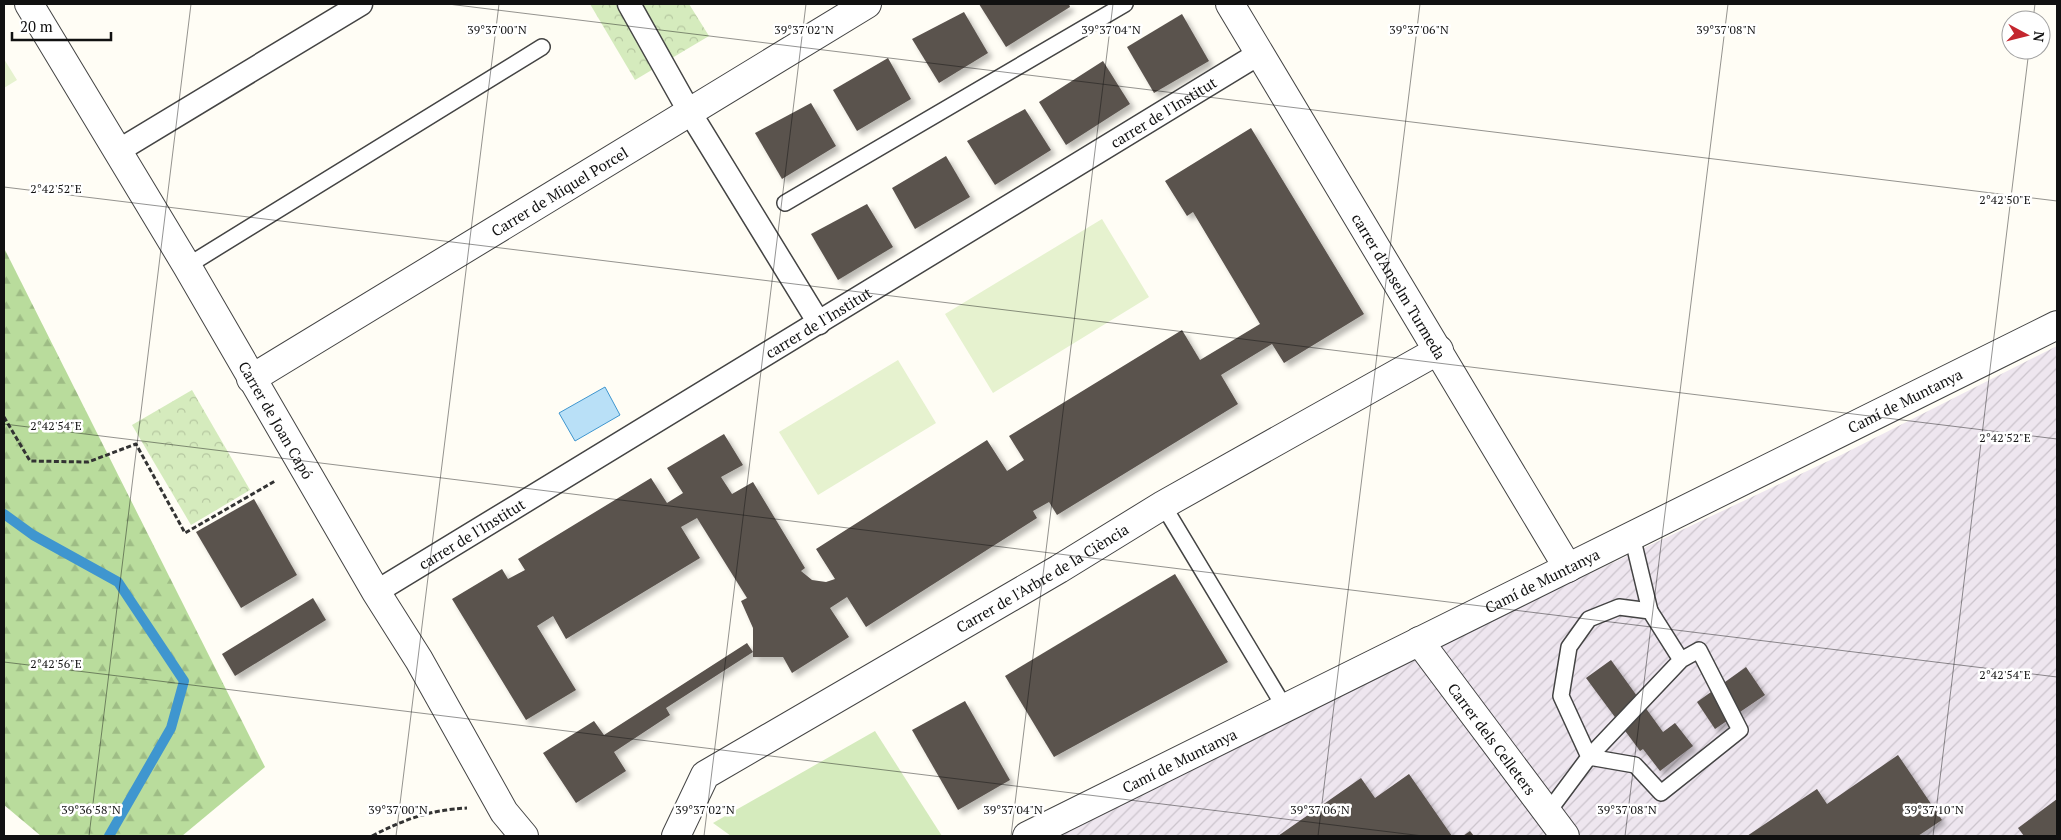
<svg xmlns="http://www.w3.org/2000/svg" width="2061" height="840" font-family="'PT Serif',serif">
  <defs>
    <pattern id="industrial-furrows" width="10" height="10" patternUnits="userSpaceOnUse" patternTransform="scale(1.25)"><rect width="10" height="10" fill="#eee6ef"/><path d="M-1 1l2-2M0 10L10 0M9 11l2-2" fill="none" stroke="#cbc4cc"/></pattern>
    <pattern id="forest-firs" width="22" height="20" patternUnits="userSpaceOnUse" patternTransform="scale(1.25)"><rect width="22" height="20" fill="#b9dc9c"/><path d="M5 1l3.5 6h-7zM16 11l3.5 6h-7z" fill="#9ebc85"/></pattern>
    <pattern id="park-crowns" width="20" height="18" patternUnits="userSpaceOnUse" patternTransform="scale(1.25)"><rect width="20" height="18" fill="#d5ebbd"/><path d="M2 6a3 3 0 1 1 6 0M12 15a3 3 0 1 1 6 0" fill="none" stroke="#b6c8a1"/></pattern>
    <filter id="shadow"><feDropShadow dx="4.5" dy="4.5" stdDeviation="2.5" flood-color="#0004"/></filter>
  </defs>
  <rect width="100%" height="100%" fill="#fffdf5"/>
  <polygon fill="url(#industrial-furrows)" points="2057,346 2057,836 1044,836 1317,702 1841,455"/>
  <polygon fill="#d5ebbd" points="875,731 942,836 731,836 713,823"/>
  <polygon fill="url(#forest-firs)" points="4,248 265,767 182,836 41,836 4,805"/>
  <g fill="url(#park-crowns)">
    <polygon points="590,4 689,4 709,36 635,80"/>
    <polygon points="192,390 250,490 191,525 132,425"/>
  </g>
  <g fill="#e6f2cf">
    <polygon points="4,59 17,80 4,88"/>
    <polygon points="1102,219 1149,297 993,393 945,314"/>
    <polygon points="898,360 936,423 818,495 779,432"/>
  </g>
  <polygon fill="#b9e0f7" stroke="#3f96cf" points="605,387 620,415 575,441 559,413"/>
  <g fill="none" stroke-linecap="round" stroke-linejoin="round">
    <polyline stroke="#3f96cf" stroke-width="10" points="4,514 33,535 118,582 184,681 171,728 109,836"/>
  </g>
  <g fill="#5a524d" filter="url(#shadow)">
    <polygon points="979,4 1069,4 1070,7 1006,47"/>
    <polygon points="964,12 988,53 939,83 912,39"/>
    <polygon points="1182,14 1209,61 1154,93 1127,47"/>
    <polygon points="888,58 911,99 857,131 833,90"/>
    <polygon points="1103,61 1130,104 1066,145 1039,102"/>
    <polygon points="811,103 836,146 782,179 755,133"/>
    <polygon points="1025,109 1051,150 995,185 967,141"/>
    <polygon points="1251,128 1364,314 1284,363 1272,344 1221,375 1238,404 1057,515 1049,502 1033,511 1037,518 866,627 847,597 830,608 849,637 792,673 783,657 753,657 753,628 741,601 747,598 697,518 681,527 700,558 566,639 553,616 537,626 576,690 526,720 452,599 502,569 508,579 525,570 518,559 651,478 667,503 683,493 667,468 724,434 743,465 721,477 732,494 753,482 805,568 801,571 812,580 826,582 835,579 816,549 987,440 1007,471 1024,460 1009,436 1182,330 1200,360 1260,324 1193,212 1187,216 1165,181"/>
    <polygon points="946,156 970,197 915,229 892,188"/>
    <polygon points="867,204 893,247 838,280 811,234"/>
    <polygon points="254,499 297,575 241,608 196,532"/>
    <polygon points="1175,574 1228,662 1054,757 1005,676"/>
    <polygon points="313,598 326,620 235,676 222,654"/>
    <polygon points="747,643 753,652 666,708 670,715 614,752 626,771 576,803 543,753 594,721 604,735"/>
    <polygon points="1611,660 1663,732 1675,723 1693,746 1660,771 1643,749 1640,751 1586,678"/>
    <polygon points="1746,667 1765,695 1715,729 1697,702"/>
    <polygon points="965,701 1010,780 958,810 912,730"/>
    <polygon points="1898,755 1942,820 1918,836 1747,836 1817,789 1827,804"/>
    <polygon points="1409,774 1452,836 1278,836 1361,778 1375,798"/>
    <polygon points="2057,799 2057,836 2024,836 2018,828"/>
    <polygon points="1470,831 1474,836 1463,836"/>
  </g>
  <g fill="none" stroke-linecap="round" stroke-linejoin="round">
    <defs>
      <g id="service">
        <polyline points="785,203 1125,4"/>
        <polyline points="187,266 542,47"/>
        <polyline points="1163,505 1285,708"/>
        <polyline points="1632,536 1650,611"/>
        <polyline points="1548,812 1589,757 1681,660 1650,611 1619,607 1589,619 1569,647 1561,696 1589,757 1635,765 1661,793 1740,730 1699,650 1681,660"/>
      </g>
      <g id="pedestrian">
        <polyline points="629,4 689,111 819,323"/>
        <polyline points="118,151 361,4"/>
        <path id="s1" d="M376,592L1260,53"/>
      </g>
      <g id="minor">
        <path id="s2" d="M29,4L187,266L376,592L419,660L504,812L524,836"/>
        <path id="s3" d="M1230,4L1568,568"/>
        <path id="s4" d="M251,379L867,4"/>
        <path id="s5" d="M1419,641L1565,836"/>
        <path id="s6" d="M676,836L705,775L1059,569L1163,505L1439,350"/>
        <path id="s7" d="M1027,836L2057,325"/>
      </g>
    </defs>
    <use href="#service" stroke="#444" stroke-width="18"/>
    <use href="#pedestrian" stroke="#444" stroke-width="25"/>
    <use href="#minor" stroke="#444" stroke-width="30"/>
    <g stroke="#333" stroke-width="3" stroke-dasharray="5 2.5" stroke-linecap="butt">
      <polyline points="4,417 30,461 88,462 136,444 185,533 275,481"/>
      <path d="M372,836C405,819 430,810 467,808"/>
    </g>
    <use href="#service" stroke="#fff" stroke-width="15"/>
    <use href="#pedestrian" stroke="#fff" stroke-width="22"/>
    <use href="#minor" stroke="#fff" stroke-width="28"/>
  </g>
  <path fill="none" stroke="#111" stroke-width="1" stroke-opacity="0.45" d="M448,4L2057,201M2033,20L2035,4M4,187L2057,439M4,424L2057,677M4,662L1423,836M89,836L191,4M396,836L499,4M704,836L806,4M1011,836L1113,4M1318,836L1420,4M1625,836L1728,4M1933,836L2029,50"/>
  <g text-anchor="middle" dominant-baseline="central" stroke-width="5" stroke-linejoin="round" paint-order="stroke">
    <g font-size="15" fill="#111" stroke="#fff">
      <text stroke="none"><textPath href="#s1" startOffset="922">carrer de l'Institut</textPath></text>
      <text stroke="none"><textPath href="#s4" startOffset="361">Carrer de Miquel Porcel</textPath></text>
      <text stroke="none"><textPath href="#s3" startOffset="329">carrer d'Anselm Turmeda</textPath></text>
      <text stroke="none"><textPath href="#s1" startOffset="518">carrer de l'Institut</textPath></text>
      <text stroke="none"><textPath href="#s7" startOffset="980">Camí de Muntanya</textPath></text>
      <text stroke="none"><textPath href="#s2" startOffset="484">Carrer de Joan Capó</textPath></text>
      <text stroke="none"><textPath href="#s1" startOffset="112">carrer de l'Institut</textPath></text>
      <text stroke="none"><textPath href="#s6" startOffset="458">Carrer de l'Arbre de la Ciència</textPath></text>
      <text stroke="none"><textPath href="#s7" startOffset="575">Camí de Muntanya</textPath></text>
      <text stroke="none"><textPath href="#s5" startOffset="122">Carrer dels Celleters</textPath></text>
      <text stroke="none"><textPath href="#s7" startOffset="170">Camí de Muntanya</textPath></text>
    </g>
  </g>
  <g font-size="12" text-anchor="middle" fill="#111" stroke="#fff" stroke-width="5" stroke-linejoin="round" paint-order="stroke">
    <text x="497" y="34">39°37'00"N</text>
    <text x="804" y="34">39°37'02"N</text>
    <text x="1111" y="34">39°37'04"N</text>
    <text x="1419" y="34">39°37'06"N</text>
    <text x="1726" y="34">39°37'08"N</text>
    <text x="56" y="193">2°42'52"E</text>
    <text x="2005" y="204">2°42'50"E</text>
    <text x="56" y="430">2°42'54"E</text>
    <text x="2005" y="442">2°42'52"E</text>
    <text x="56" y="668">2°42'56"E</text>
    <text x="2005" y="679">2°42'54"E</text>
    <text x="91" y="814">39°36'58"N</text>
    <text x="398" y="814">39°37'00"N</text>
    <text x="705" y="814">39°37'02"N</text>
    <text x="1013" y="814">39°37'04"N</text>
    <text x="1320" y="814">39°37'06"N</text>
    <text x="1627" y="814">39°37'08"N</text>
    <text x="1934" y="814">39°37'10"N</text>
  </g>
  <rect width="2061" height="840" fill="none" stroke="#111111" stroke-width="10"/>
  <g transform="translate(2026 35) rotate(97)"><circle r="24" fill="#ffffff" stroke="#a0a0a0"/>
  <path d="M0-4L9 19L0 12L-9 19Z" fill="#c4262e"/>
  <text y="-8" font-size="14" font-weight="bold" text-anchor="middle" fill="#111111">N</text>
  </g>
  <path d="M12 32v8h99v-8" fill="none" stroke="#111111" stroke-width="2.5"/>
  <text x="20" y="32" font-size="15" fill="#111111" stroke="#ffffff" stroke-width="4" paint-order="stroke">20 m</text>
</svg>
